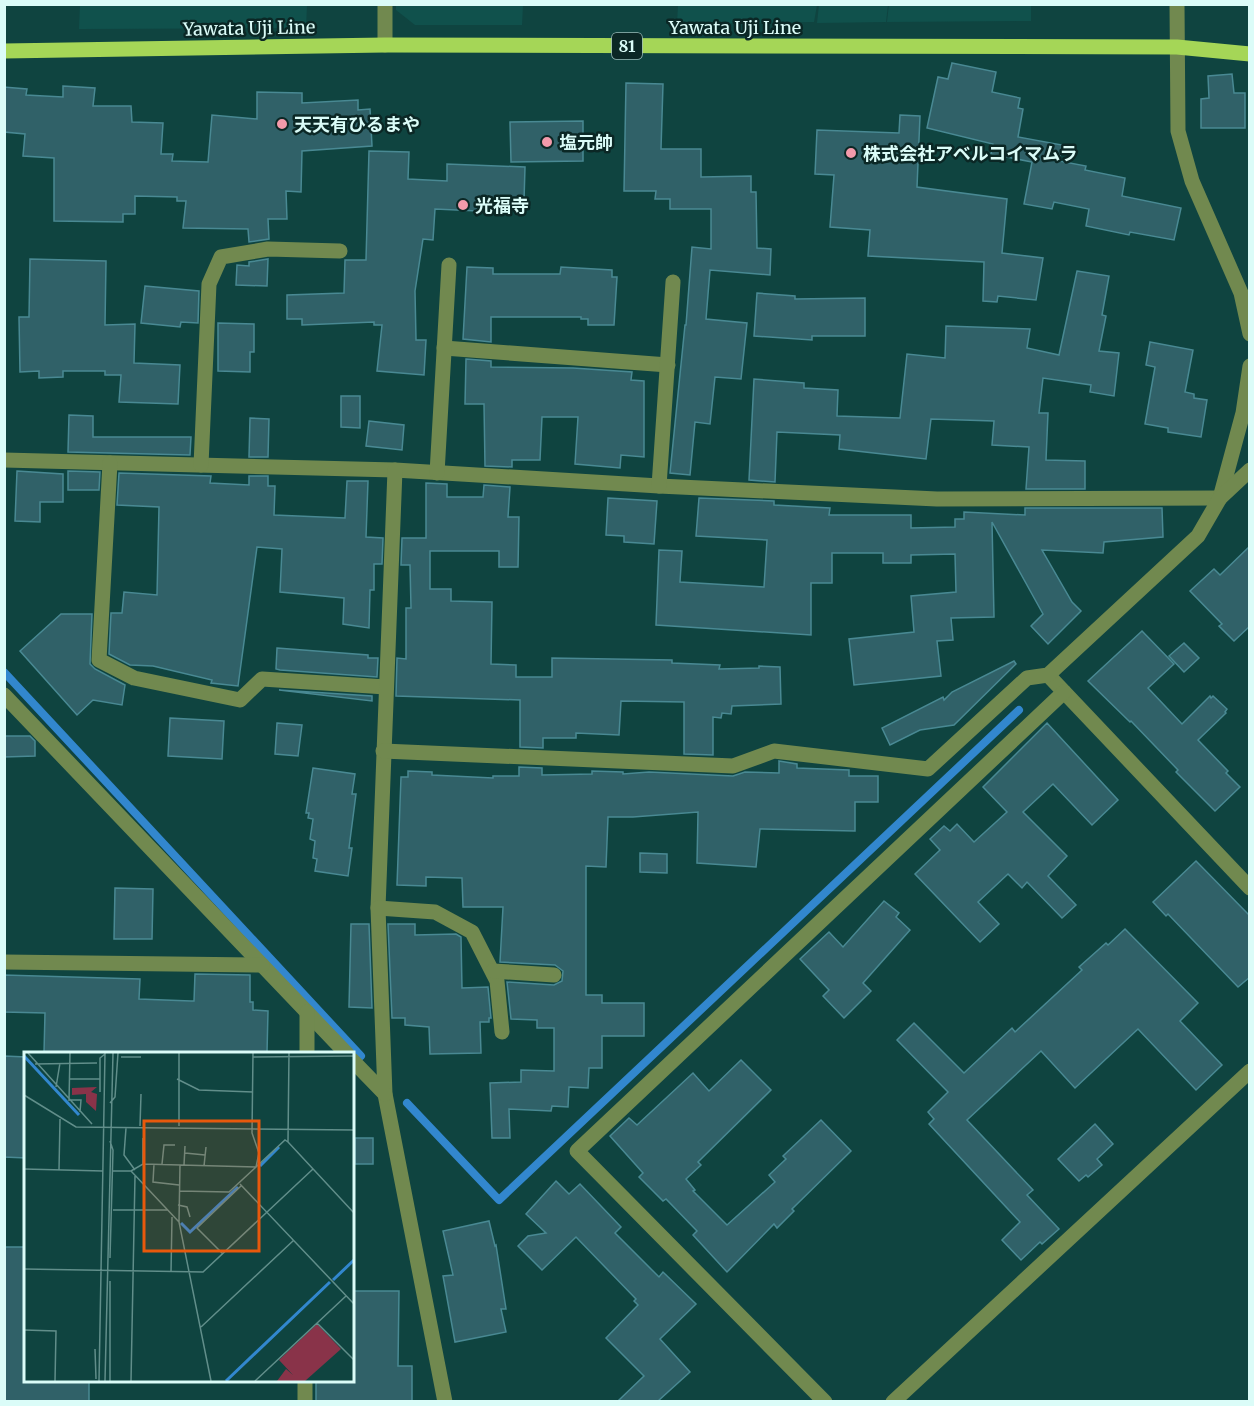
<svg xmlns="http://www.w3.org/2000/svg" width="1254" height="1406" font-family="Merriweather,'Noto Sans JP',serif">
  <rect width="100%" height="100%" fill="#0f4440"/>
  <g fill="#10514c">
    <polygon points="889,4 1031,5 1031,21 887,22"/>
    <polygon points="80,5 307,5 306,28 79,29"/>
    <polygon points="396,5 523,5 522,25 415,25 396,10"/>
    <polygon points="678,5 678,4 817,5 814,22 677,24"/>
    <polygon points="819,5 888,5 886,22 817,23"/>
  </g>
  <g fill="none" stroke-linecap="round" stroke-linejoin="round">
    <g stroke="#3287ce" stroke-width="8">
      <polyline points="4,672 361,1056"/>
      <polyline points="407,1103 499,1200 1019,710"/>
    </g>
  </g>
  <g fill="#306168" stroke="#498993" stroke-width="1.5">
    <polygon points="952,63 996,72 992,92 1020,98 1018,108 1023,109 1018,137 1062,145 1059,161 1086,166 1085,170 1125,178 1122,196 1181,208 1174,240 1130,232 1129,235 1086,226 1089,209 1054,202 1052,209 1024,204 1032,162 991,154 993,144 927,128 938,77 948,79"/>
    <polygon points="1232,74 1234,93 1245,93 1245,128 1201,128 1201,99 1209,98 1208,76"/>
    <polygon points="626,83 663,84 661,149 701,149 701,177 751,176 751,192 756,192 757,248 771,249 770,275 710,270 706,319 747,323 741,379 715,377 710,424 695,422 690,475 670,473 685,325 686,325 692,247 711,249 711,209 670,209 670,199 655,199 656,191 624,191"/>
    <polygon points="63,86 95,88 93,106 131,106 132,122 163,123 161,154 173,154 172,161 208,162 212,115 257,119 257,92 302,93 302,103 358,100 358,110 370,109 372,146 302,151 301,192 286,191 287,219 268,219 269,239 249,242 248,229 183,228 186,201 177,201 177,197 135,196 135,214 123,214 123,222 54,221 54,158 23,156 25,134 4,132 4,87 27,89 26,95 63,97"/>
    <polygon points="900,115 920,116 917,187 1007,199 1002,253 1043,258 1036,300 998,296 997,302 983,301 984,262 868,256 870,230 830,227 834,175 815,174 817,130 899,133"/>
    <polygon points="583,121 583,161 511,162 510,122"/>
    <polygon points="369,151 409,152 408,179 447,181 447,164 525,167 524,201 492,199 492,207 478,206 478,211 435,209 433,240 423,239 415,291 416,340 426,340 424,375 377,371 382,325 374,325 374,322 302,325 302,319 287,319 287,295 344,293 345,260 366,260"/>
    <polygon points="30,259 106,261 105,325 135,324 134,363 180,365 178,404 119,402 121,375 105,375 105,371 63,371 63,377 39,378 39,371 20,372 19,317 29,317"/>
    <polygon points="268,259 267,286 236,285 237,265 249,266 249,262"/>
    <polygon points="467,267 493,268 493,274 560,274 561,267 612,270 612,277 617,277 614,325 588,325 588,319 581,319 581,317 491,317 491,342 463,339"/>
    <polygon points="1077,271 1109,276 1102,315 1106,316 1099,351 1119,353 1114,396 1090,392 1091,385 1043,378 1039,413 1048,413 1046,460 1085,461 1085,489 1026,489 1029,447 992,445 994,421 931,419 926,459 839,449 840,435 777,432 775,482 749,480 754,379 804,383 804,388 838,390 837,416 900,418 907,354 945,358 946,326 1030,329 1027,348 1059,355"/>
    <polygon points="145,286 199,291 198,323 181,322 180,327 141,323"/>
    <polygon points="757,293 795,296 795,299 865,298 865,336 812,336 812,340 754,336"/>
    <polygon points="218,323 254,324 254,352 250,352 250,372 218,371"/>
    <polygon points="1150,342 1193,350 1185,392 1194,394 1194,398 1207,400 1201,437 1168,432 1168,428 1145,424 1155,367 1146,365"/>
    <polygon points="466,359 491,361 491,367 573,368 632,372 631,380 644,381 644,457 621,455 620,468 575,464 578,417 542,417 540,460 512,460 512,467 485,466 484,404 465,404"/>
    <polygon points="341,396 360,396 360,428 341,427"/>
    <polygon points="69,415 93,416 93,437 191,437 190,455 68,452"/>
    <polygon points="250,418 269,419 268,457 249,457"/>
    <polygon points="369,421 404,425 402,450 366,446"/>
    <polygon points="17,471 63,474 63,502 40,502 40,522 15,521"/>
    <polygon points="68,471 100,472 99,490 68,490"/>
    <polygon points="119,473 211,476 210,483 249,485 249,476 268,476 268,486 275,486 274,515 345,518 347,481 368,481 366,537 383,538 382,564 374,564 374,590 370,590 369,628 343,624 344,598 280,592 282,549 257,547 238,686 211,683 212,680 153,666 130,665 109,654 111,613 122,613 124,592 157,595 159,507 117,505"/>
    <polygon points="426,483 447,484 447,497 483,497 484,485 510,487 508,517 519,517 518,567 499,567 499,551 430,551 430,589 451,589 451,601 492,602 491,664 516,665 516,677 552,677 552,658 672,660 672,663 720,665 719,669 759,668 759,666 780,667 781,704 732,706 731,714 722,713 721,718 713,717 713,755 684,754 684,702 621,701 619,735 576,733 576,738 543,738 543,748 520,747 520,700 396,696 397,658 406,659 406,608 411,608 410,565 401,565 402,538 426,538"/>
    <polygon points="608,498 657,501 654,544 624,542 624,536 606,535"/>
    <polygon points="699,498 774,501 774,505 830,508 829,515 911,515 911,528 955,527 955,519 964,519 964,512 1025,515 1025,508 1162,508 1163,537 1104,542 1103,553 1042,550 1072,602 1081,611 1048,644 1031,626 1043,614 992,522 994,617 951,618 953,640 937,641 941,676 854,685 849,639 914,632 911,596 956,592 955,554 911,555 911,563 883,563 883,553 832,553 832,583 811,583 811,635 656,625 659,550 682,551 680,582 764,587 767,540 696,536"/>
    <polygon points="1250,546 1250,626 1234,641 1219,626 1222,624 1190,591 1214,569 1220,575"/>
    <polygon points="61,614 92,614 90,664 95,669 125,685 122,705 93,700 77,715 20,651"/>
    <polygon points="1142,631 1174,664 1148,688 1182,724 1210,696 1211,698 1213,696 1227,709 1225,712 1226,713 1198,740 1228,771 1226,773 1240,787 1215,811 1176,772 1178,770 1131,721 1130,722 1088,681"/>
    <polygon points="1184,643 1199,658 1184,672 1169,656"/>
    <polygon points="277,648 368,655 368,658 378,658 377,677 280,670 276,669"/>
    <polygon points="1014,661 1016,664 954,725 920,730 890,745 882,728 943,697 944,700 952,692"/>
    <polygon points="279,690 372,696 372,701"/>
    <polygon points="170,718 224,721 222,759 168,756"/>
    <polygon points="277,723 302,725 298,756 275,754"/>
    <polygon points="1047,723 1118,800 1092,825 1053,784 1023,812 1067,856 1048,876 1076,905 1062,918 1027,882 1022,888 1008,874 978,902 999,924 980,942 915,874 940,850 930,839 944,826 950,831 957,824 974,842 1007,812 983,787"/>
    <polygon points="4,736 30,736 35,741 35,756 4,757"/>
    <polygon points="779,761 797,764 797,768 849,770 849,776 878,776 878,802 855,802 855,831 760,829 756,867 697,863 698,812 633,817 608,817 606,867 586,866 586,995 602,995 602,1003 644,1003 644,1036 602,1036 602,1068 589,1068 588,1088 569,1087 568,1107 552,1106 551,1111 509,1109 510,1138 492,1138 490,1083 521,1082 521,1070 554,1071 554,1028 537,1028 537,1020 511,1019 507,982 554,985 562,981 563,971 555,965 500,962 503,907 463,907 462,878 426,877 426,886 397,885 401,777 408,777 408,771 432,772 432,775 493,778 493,776 519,776 519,767 542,768 542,775 592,774 592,771 623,772 623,774 649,772 733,776 745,772 779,773"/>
    <polygon points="313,768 355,774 352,794 356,794 349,848 352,848 348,876 315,871 317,859 313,858 315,841 310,839 313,819 308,818 309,813 306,813"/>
    <polygon points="640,853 667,854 667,873 640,872"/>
    <polygon points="1196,861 1250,916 1250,977 1238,987 1168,914 1166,916 1153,902"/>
    <polygon points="115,888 153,889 152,939 114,939"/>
    <polygon points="884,901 899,913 896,917 910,930 863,983 871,991 844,1018 823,996 829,990 800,959 829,932 843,947"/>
    <polygon points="351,924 369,924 372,1008 349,1007"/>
    <polygon points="388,924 415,924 415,935 456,934 461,937 462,988 488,987 491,1018 489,1018 489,1022 480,1022 481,1053 430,1054 429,1027 405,1025 405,1018 392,1018"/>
    <polygon points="1125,929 1198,1003 1180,1021 1222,1065 1196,1090 1138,1029 1075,1088 1041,1051 967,1120 1033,1190 1027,1195 1059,1229 1042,1244 1040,1242 1021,1260 1002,1240 1020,1222 929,1124 934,1119 928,1112 948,1092 897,1040 914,1023 964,1073 1012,1028 1015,1032 1082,970 1079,967 1106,943 1108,945"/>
    <polygon points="195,974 250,975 250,1002 253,1002 253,1010 268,1011 267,1053 44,1053 45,1013 4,1012 4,975 140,979 139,999 191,1001 194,1001"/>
    <polygon points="4,1056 26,1057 26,1158 4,1157"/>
    <polygon points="741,1060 771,1090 698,1162 701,1165 686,1179 695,1190 693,1191 727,1225 775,1182 769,1175 786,1159 783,1156 821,1120 851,1151 792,1209 794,1211 777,1228 774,1224 727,1272 693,1235 697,1231 666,1199 663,1201 639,1177 643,1173 610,1136 629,1118 637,1125 693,1073 709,1091"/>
    <polygon points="1095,1124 1113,1144 1097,1159 1102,1165 1088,1177 1086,1175 1079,1181 1058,1159"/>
    <rect x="355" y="1138" width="18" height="26"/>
    <polygon points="556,1181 569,1194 580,1184 621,1227 615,1233 659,1277 663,1272 696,1304 660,1339 690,1372 658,1401 618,1401 644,1376 606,1338 638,1305 634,1301 636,1299 576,1237 542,1270 518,1246 528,1236 546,1233 526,1214"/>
    <polygon points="489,1221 495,1246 496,1245 506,1309 501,1309 506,1332 455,1342 443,1276 453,1275 443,1231"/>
    <polygon points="4,1247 26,1247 26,1380 89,1380 89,1401 4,1401"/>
    <polygon points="352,1291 399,1291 398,1366 412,1366 412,1401 316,1401 316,1380 352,1380"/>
  </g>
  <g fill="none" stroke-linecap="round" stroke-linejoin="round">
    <g stroke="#71894f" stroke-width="15">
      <polyline points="385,4 385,45"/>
      <polyline points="1177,4 1178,131 1192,181 1241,293 1250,334"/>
      <polyline points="444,348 668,365"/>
      <polyline points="4,460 395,470 659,486 937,499 1220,498"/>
      <polyline points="110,463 99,660 134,678 240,700 262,679 386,687"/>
      <polyline points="201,465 209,284 221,257 268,249 340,251"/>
      <polyline points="395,470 378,908 385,1094 445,1402"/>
      <polyline points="437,473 449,265"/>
      <polyline points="659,486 673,282"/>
      <polyline points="1220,498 1243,413 1250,366"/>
      <polyline points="1048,675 1250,888"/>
      <polyline points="4,695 347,1054"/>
      <polyline points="383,751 733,766 774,751 928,769 1027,678 1048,675 1198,536 1220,498 1250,470"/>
      <polyline points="378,908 435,912 472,932 497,981 502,1032"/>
      <polyline points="4,962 262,965"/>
      <polyline points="493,971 554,975"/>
      <polyline points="307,1054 307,1012"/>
      <polyline points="352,1060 385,1094"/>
      <polyline points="305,1402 305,1380"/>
      <polyline points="825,1402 577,1151 1064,692"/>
      <polyline points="893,1402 1250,1071"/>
    </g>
    <polyline stroke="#a5d657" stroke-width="15" points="4,51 385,45 1177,47 1250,54"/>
  </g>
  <g fill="#f39aab" stroke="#0b2725" stroke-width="2">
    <circle cx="282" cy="124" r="6"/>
    <circle cx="547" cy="142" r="6"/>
    <circle cx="851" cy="153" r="6"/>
    <circle cx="463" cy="205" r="6"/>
  </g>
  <g text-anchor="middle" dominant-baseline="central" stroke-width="5" stroke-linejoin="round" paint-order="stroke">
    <rect fill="#0b2725" stroke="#9dbcb9" stroke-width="1.5" x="612" y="33" width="30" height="26" rx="4.5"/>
    <g font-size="16" font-weight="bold" fill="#dbfcf8">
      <text x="627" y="46">81</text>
    </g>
    <g font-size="18" fill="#dbfcf8" stroke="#0b2725">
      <text x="735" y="27">Yawata Uji Line</text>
      <text transform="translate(249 28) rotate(-1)">Yawata Uji Line</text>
    </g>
    <g font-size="18" font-weight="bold" fill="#dbfcf8" stroke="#0b2725" text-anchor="start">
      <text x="294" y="124">天天有ひるまや</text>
      <text x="559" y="142">塩元帥</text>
      <text x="863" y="153">株式会社アベルコイマムラ</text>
      <text x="475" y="205">光福寺</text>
    </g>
  </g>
  <g transform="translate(24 1052)">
    <rect width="330" height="330" fill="#0f4440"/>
    <path d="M73,35L67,40L73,42L72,59L62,50V42L48,43V36ZM293,272L317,297L281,329H253L262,317L269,323L255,308Z" fill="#893349"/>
    <path fill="none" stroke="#3287ce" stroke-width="3" d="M0,4L55,63M236,114L255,95M157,171L166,180L214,135M309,228L330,208M202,329L306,230"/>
    <path fill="none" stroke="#618e8a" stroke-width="1.5" d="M4,1L68,72M265,1L264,90L330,161M97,5H117M229,5L330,4M11,12L73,11M46,27H76M153,27L175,38L229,40M32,35L36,11M76,40V6L81,2M0,43L52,75L330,78M46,48H57L56,60M45,49L46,1M86,51L91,45L94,1M116,74L117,42M155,74V1M102,76L100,103L111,118M119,86V112M86,89L89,98L86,206M161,101L181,103M130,112L129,130L155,133M138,112L140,93H151M156,113L155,170L187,329M160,113L161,94M180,114L182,95M0,117L79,119M35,118L36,67M89,119H107L119,112L232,115L261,88L264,90M107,119L155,170M216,132L330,252M155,139L205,140L232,115L235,101L228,81L229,1M154,153L163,155L166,165M89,158H144M199,202L173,176L218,133M0,217L179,220L289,117M147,220L148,165M293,271L330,308M177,275L270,188M0,278L32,279L31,329M71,297L72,327M75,329L81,1M81,329L89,1M86,329V229M107,329L111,124M231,329L322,244"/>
    <path fill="#e8590c" fill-opacity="0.15" stroke="#e8590c" stroke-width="3" d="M120,69H235V199H120Z"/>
    <rect width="330" height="330" fill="none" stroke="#dbfcf8" stroke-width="3"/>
  </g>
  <rect width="1254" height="1406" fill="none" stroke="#dbfcf8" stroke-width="12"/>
</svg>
